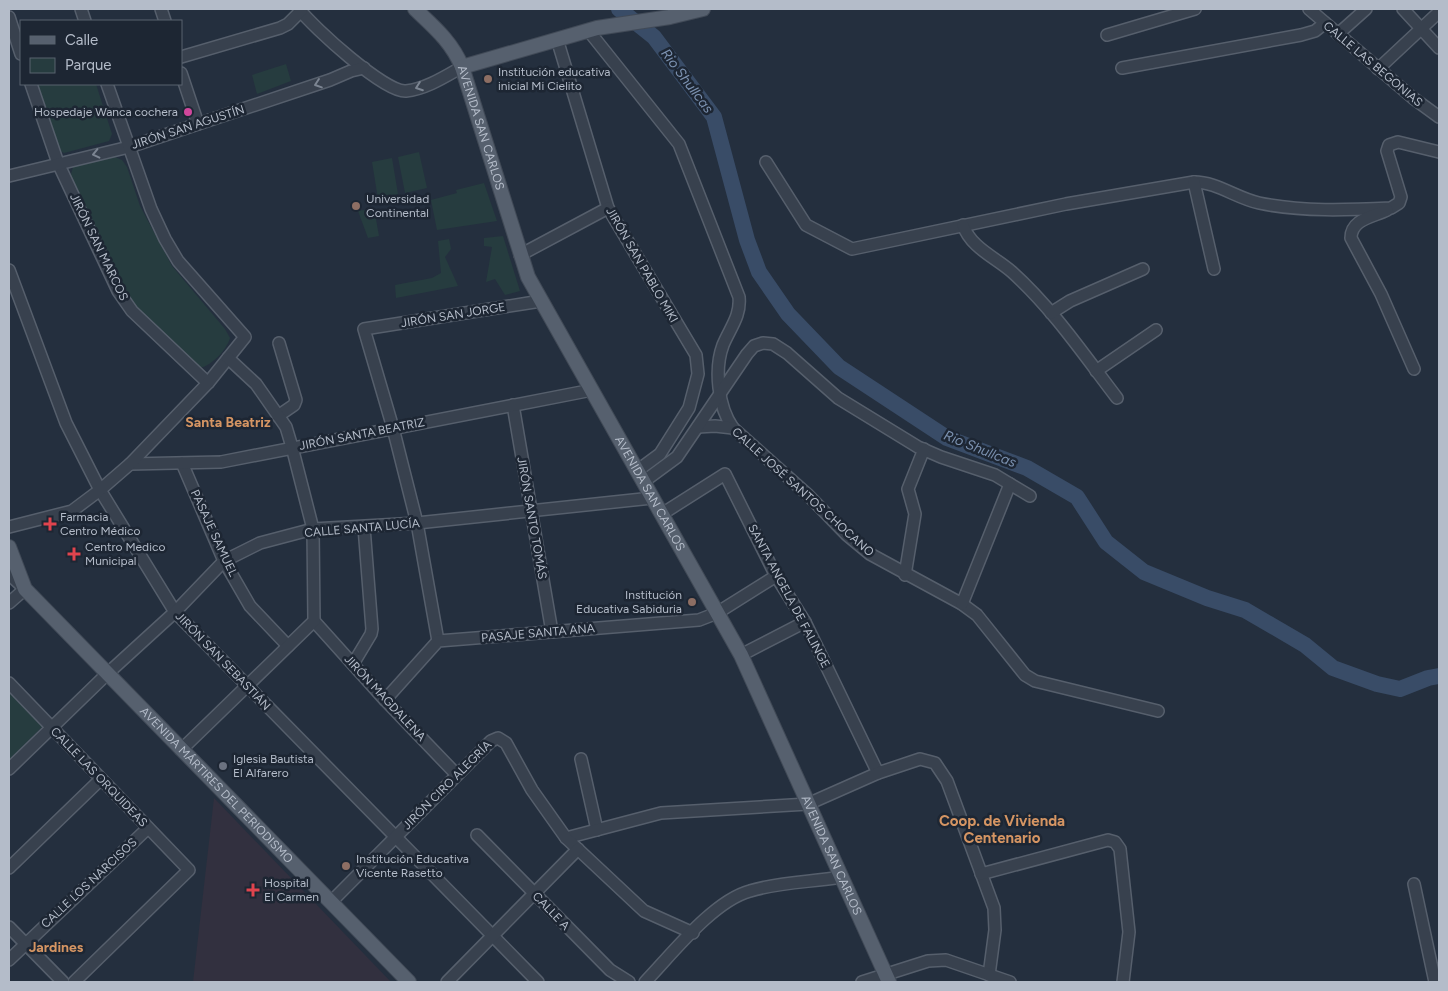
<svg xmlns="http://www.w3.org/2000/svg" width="1448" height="991" font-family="Figtree,sans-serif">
  <rect width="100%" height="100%" fill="#242f3e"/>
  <polygon fill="#32303f" points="214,798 391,982 193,982"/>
  <g fill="#263c3f">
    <polygon points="286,64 291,81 257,94 252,75"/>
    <polygon points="37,84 96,84 112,134 109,141 64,153 57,149"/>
    <polygon points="419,152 427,188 405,193 398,157"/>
    <path d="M115,157L122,160L127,167L140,206L172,266L225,329L230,338C226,351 212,365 200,368L191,363L132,302L70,178L73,167Z"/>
    <polygon points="392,158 398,194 378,199 372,162"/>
    <polygon points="484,183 497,221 437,230 431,200 457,193 456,190"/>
    <polygon points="374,208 379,236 368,238 358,211"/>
    <polygon points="503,236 520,291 505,295 495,279 486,282 492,247 484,246 484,238"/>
    <polygon points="449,239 451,249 445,257 458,286 396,298 395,285 432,278 441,273 438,241"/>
    <polygon points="9,693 43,726 9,760"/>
  </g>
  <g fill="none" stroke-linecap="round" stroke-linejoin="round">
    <polyline stroke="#394c67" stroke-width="16" points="619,9 654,37 714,117 747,240 759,272 788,314 839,367 947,438 1027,468 1077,497 1106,542 1144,572 1207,598 1245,610 1305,645 1333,668 1377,684 1400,689 1428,678 1439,676"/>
    <defs>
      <g id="minor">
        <polyline points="81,9 85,21"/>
        <polyline points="161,9 165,21"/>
        <path d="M299,9C313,27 385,93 406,91C426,89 446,76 462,67"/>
        <polyline points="1309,9 1413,98 1439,117"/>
        <polyline points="1403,9 1439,48"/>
        <polyline points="9,17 21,54"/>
        <path d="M588,30L679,144L739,297C741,316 730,328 723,345C714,369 718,407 733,428"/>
        <polyline points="1338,34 1366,9"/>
        <polyline points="1107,35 1195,9"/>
        <polyline points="557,39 608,208 696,355 698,374 689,408 660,454 637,471"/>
        <polyline points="181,57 280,28 288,24 301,11"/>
        <polyline points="1122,68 1301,35 1315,31 1325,23"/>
        <polyline points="1378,69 1439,12"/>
        <polyline points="181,73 198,124"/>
        <polyline points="31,84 58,163 118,291 132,311 208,383"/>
        <path d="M766,162L806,225L852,249L1066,204L1194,182C1217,182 1236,198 1259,203C1302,212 1348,210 1391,208L1399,203L1401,197L1387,151L1389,145L1398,142L1439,152"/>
        <polyline points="9,176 129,147 330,80 351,71 364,68"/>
        <polyline points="1194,182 1214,269"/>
        <path d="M1387,210C1373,217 1351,219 1351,238L1381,294L1414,369"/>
        <path d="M963,225C971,248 995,257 1012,272C1053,309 1084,355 1117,398"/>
        <polyline points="520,255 608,208"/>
        <polyline points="9,270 66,423 100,490 175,612 538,982"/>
        <polyline points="1051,313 1070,301 1143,269"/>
        <polyline points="1096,371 1156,330"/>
        <polyline points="513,405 552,632"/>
        <polyline points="278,416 294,405 296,400 279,343"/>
        <polyline points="698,427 715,426 733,428 807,494 847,535 870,554 962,604 977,615 1025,675 1035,681 1158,711"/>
        <polyline points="182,463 224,561 250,606 288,646"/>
        <polyline points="130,464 221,462 592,390"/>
        <polyline points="643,482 677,457 747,354 754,346 763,343 773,344 787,353 838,398 918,447 941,457 995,475 1030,496"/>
        <polyline points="662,514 725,474 776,576 805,622 878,773"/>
        <polyline points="9,527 72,511 100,490 130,464 208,383 245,337 178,261 165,239 151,209 107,84"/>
        <polyline points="9,574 23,587"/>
        <polyline points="905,575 915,514 908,489 924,449"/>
        <polyline points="9,603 25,589"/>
        <polyline points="962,604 1010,484"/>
        <polyline points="314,621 385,700 457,775"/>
        <polyline points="438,641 417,523 393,428 364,329 541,301"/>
        <polyline points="741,655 805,622"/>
        <polyline points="353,664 371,634 372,629 364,527"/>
        <polyline points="9,683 189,870 74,982"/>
        <polyline points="385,700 438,641 699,620 717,613 776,576"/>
        <polyline points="181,750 314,621 313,529 292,447 286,427 256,384 228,358"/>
        <polyline points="581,759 597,830"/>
        <polyline points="9,769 107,674 175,612 224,561 260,543 313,529 417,523 652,498"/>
        <polyline points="477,835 610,970 629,982"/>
        <polyline points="566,838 661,813 808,804 878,773 920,759 935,763 947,781 994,908 995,930 989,975"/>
        <polyline points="9,868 101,779"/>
        <polyline points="981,874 1108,840 1115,842 1120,849 1129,932 1123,982"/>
        <polyline points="1414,884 1435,982"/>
        <polyline points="331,902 491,741 498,738 506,743 532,790 566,838 644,911 693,933"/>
        <polyline points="9,927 63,982"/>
        <polyline points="9,960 148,828"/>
        <polyline points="447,982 578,849"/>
        <path d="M645,982C672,954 713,901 750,891C779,882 812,882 841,877"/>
        <polyline points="862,982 928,961 946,960 1010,982"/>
      </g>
      <g id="major">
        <path id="s1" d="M415,9C434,27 452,42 462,67L528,277L741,655L889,982"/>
        <polyline points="462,67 597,28 670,17 703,9"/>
        <path id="s2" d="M9,547L25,589L409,982"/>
      </g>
    </defs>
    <use href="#minor" stroke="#565f6c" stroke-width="14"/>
    <use href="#major" stroke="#414a57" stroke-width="16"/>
    <use href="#minor" stroke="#38414e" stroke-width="11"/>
    <use href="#major" stroke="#56606e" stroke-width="14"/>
  </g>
  <defs><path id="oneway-chevron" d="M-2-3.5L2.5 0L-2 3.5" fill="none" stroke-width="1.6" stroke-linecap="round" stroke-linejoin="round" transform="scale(1.25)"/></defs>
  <g stroke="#7c8592">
    <use href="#oneway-chevron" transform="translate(318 84) rotate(161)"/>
    <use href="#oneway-chevron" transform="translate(419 87) rotate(160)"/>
    <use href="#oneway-chevron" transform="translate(96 154) rotate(167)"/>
  </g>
  <g fill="#8d6e63" stroke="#1d2633" stroke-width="2">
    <circle cx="488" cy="79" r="5"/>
    <circle cx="356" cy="206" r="5"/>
    <circle cx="692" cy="602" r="5"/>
    <circle cx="346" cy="866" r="5"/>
  </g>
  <circle fill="#d1479c" stroke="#1d2633" stroke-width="2" cx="188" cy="112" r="5"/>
  <g fill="#e0444e" stroke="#1d2633" stroke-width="2">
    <path d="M47.5 516.5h5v5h5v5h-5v5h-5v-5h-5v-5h5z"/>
    <path d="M71.5 546.5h5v5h5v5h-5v5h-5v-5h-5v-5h5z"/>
    <path d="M250.5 882.5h5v5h5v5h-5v5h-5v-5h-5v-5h5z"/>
  </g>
  <circle fill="#6b7280" stroke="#1d2633" stroke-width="2" cx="223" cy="766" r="5"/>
  <g text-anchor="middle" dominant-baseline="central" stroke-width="5" stroke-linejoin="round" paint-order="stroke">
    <g font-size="12" fill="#b4bcc9" stroke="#1d2633">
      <text transform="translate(1373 64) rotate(40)">CALLE LAS BEGONIAS</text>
      <text transform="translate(188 127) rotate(-18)">JIRÓN SAN AGUSTÍN</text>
      <text stroke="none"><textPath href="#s1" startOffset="139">AVENIDA SAN CARLOS</textPath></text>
      <text transform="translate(99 247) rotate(64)">JIRÓN SAN MARCOS</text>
      <text transform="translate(642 265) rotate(60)">JIRÓN SAN PABLO MIKI</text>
      <text transform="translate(453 315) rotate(-9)">JIRÓN SAN JORGE</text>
      <text transform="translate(362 434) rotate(-11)">JIRÓN SANTA BEATRIZ</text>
      <text transform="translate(803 492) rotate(42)">CALLE JOSÉ SANTOS CHOCANO</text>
      <text stroke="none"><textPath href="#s1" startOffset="544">AVENIDA SAN CARLOS</textPath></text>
      <text transform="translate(532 518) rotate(80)">JIRÓN SANTO TOMÁS</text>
      <text transform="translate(362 528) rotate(-5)">CALLE SANTA LUCÍA</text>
      <text transform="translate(214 533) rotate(65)">PASAJE SAMUEL</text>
      <text transform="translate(789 596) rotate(62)">SANTA ANGELA DE FALINGE</text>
      <text transform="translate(538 633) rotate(-5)">PASAJE SANTA ANA</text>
      <text transform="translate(223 661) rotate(46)">JIRÓN SAN SEBASTIÁN</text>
      <text transform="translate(385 698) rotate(47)">JIRÓN MAGDALENA</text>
      <text transform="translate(99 777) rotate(46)">CALLE LAS ORQUIDEAS</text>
      <text stroke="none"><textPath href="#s2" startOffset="319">AVENIDA MÁRTIRES DEL PERIODISMO</textPath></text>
      <text transform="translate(447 785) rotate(-45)">JIRÓN CIRO ALEGRÍA</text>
      <text stroke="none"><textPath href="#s1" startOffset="949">AVENIDA SAN CARLOS</textPath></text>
      <text transform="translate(89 883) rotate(-43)">CALLE LOS NARCISOS</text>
      <text transform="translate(551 911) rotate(46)">CALLE A</text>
    </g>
    <g font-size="12" fill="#b4bcc9" stroke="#1d2633" text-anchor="start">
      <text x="498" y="72">Institución educativa<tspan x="498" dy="14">inicial Mi Cielito</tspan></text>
      <text x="178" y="112" text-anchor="end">Hospedaje Wanca cochera</text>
      <text x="366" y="199">Universidad<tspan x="366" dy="14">Continental</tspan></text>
      <text x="60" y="517">Farmacia<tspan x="60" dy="14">Centro Médico</tspan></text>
      <text x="85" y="547">Centro Medico<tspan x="85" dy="14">Municipal</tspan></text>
      <text x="682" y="595" text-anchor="end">Institución<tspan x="682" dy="14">Educativa Sabiduria</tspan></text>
      <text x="233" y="759">Iglesia Bautista<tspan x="233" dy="14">El Alfarero</tspan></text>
      <text x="356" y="859">Institución Educativa<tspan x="356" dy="14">Vicente Rasetto</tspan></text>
      <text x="264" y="883">Hospital<tspan x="264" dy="14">El Carmen</tspan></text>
    </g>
    <g font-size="14" font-style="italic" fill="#7c92b1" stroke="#1d2633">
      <text transform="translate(687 81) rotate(53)">Rio Shullcas</text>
      <text transform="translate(980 449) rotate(22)">Rio Shullcas</text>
    </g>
    <g font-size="14" font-weight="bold" fill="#d59563" stroke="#1d2633">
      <text x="228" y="422">Santa Beatriz</text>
      <text x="56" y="947">Jardines</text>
    </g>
    <g font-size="15" font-weight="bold" fill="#d59563" stroke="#1d2633">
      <text x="1002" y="821">Coop. de Vivienda<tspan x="1002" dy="17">Centenario</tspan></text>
    </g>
  </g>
  <rect width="1448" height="991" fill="none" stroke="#b4bcc9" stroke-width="20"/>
  <rect x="20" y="20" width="162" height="65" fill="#1d2633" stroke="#59626f"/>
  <rect x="30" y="36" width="25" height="8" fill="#56606e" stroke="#59626f"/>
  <text x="65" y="45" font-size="15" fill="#b4bcc9">Calle</text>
  <rect x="30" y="58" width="25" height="15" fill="#263c3f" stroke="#59626f"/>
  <text x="65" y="70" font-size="15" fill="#b4bcc9">Parque</text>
</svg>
